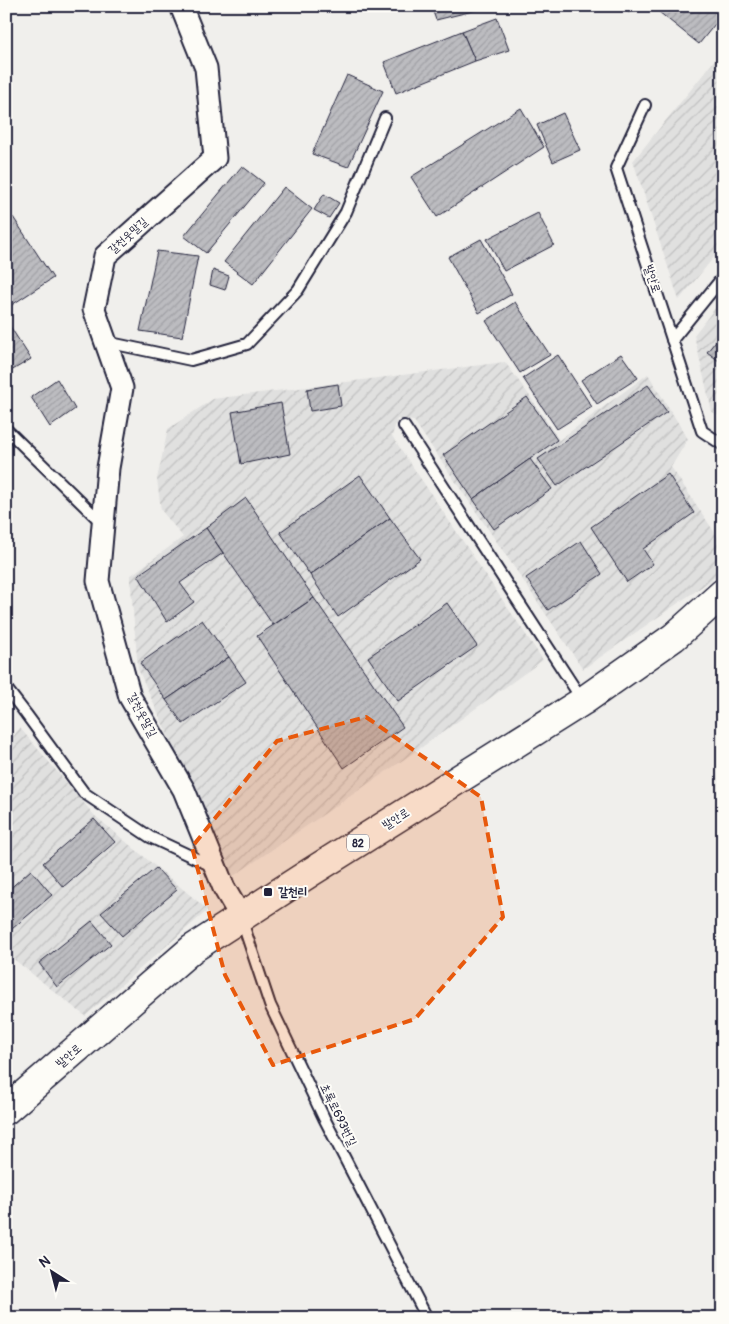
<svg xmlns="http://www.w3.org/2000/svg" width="729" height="1324" font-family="Pangolin,'Poor Story',sans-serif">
  <defs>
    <pattern id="industrial-furrows" width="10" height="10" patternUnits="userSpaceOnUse" patternTransform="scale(1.25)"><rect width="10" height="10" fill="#e0e0df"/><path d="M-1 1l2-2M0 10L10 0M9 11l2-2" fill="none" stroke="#c0c0c0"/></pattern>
    <pattern id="building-hatch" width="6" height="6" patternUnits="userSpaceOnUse" patternTransform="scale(1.25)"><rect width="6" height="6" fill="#bcbcc0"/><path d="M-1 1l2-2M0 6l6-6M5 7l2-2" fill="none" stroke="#a1a1a6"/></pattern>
  </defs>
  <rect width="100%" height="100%" fill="#f0efec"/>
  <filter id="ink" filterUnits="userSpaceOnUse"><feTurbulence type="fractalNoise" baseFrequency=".02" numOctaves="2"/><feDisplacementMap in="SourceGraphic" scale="10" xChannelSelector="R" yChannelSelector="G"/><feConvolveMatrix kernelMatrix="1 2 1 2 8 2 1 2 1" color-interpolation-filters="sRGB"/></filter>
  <g filter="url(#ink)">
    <g fill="url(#industrial-furrows)">
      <polygon points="723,50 723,246 679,300 633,161"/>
      <polygon points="723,298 723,418 712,412 694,335"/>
      <polygon points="505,362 529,395 559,440 648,374 688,439 671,467 723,545 723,572 583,669 518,573 414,421 397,419 392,436 543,660 422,747 232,877 138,669 130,576 183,537 161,510 157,479 168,429 213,399"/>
      <polygon points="20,728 95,816 208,910 85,1016 6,953 6,745"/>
    </g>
    <g fill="url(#building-hatch)" stroke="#22223b">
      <polygon points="431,6 493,6 436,20"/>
      <polygon points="621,6 634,6 629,13"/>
      <polygon points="663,6 723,6 723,14 699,44 659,12"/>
      <polygon points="497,18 509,50 475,61 462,31"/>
      <polygon points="462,31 475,61 396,93 384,62"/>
      <polygon points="347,75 383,91 348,167 312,154"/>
      <polygon points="521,108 544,147 437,217 411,177"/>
      <polygon points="563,113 580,150 553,162 537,125"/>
      <polygon points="242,166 264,183 206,253 184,236"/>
      <polygon points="284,187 312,209 253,284 224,262"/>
      <polygon points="324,194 339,203 329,218 314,210"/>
      <polygon points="538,213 554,245 504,271 487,239"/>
      <polygon points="13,217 53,278 7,308 6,222"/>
      <polygon points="481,239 512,294 479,313 448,257"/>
      <polygon points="157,251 198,256 182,337 140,331"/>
      <polygon points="213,270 229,276 225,290 210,285"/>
      <polygon points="515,302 550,355 520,373 486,321"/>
      <polygon points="6,320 31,359 6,374"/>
      <polygon points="723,332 723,364 707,352"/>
      <polygon points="621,354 638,378 597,404 581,380"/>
      <polygon points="558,355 592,407 557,429 523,378"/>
      <polygon points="57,379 75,409 50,427 31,397"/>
      <polygon points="338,384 341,406 310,411 307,389"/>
      <polygon points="648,385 667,412 557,486 538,459"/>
      <polygon points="527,397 557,440 473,499 443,455"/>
      <polygon points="281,403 290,454 241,464 232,412"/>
      <polygon points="530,459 552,489 494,529 473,499"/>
      <polygon points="668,474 694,513 643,549 653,564 627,582 591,527"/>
      <polygon points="360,475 390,518 310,575 280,532"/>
      <polygon points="246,498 314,598 273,625 206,528"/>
      <polygon points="390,518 420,559 338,617 310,575"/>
      <polygon points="206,528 223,553 180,583 194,602 167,622 138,575"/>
      <polygon points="581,541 602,574 548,610 526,578"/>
      <polygon points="314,598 403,727 344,768 257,636"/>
      <polygon points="447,603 477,646 398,701 368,657"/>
      <polygon points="202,620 229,657 166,700 140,663"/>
      <polygon points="229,657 246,682 183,724 166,700"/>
      <polygon points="94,819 115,842 63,887 43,863"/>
      <polygon points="156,868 177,890 122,936 101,913"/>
      <polygon points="31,870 52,895 6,934 6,892"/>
      <polygon points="92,921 111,944 57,987 39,963"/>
    </g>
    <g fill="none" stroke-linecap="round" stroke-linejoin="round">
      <defs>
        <g id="lane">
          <polyline points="645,105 616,168 702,431 723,445"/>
          <polyline points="672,340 723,277"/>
          <polyline points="106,342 191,360 247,344 298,290 346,212 385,118"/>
          <polyline points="404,426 583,701"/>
          <polyline points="6,429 102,523"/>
          <polyline points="6,688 26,714 84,793 150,837 212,866"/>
          <polyline points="241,918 270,1005 324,1118 427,1318"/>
        </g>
        <polyline id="street" points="181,6 206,68 215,158 105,256 94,309 122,388 108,468 98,581 130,697 184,790 224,888 241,917"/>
        <polyline id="primary" points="6,1110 192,949 311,872 583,701 674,637 723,593"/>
      </defs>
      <use href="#lane" stroke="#22223b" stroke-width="14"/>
      <use href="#street" stroke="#22223b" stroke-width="25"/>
      <use href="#primary" stroke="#22223b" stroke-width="31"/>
      <use href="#lane" stroke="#fdfcf7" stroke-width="10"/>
      <use href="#street" stroke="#fdfcf7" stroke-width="21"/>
      <use href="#primary" stroke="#fdfcf7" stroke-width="28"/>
    </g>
  </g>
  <path fill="#e8590c" fill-opacity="0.2" stroke="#e8590c" stroke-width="4" stroke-dasharray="10 6" stroke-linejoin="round" d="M366,717L481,797L503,917L415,1019L273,1065L225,975L192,847L277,741Z"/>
  <rect fill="#22223b" stroke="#fdfcf7" stroke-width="2" x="263" y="887" width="10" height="10" rx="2.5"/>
  <g text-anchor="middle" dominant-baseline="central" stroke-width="4" stroke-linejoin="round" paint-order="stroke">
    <rect fill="#fdfcf7" stroke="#646373" stroke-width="1" x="347" y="834.5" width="22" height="17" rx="4"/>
    <g font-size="11" font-weight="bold" fill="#22223b">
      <text x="358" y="843">82</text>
    </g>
    <g font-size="12" fill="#22223b" stroke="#fdfcf7">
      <text transform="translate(128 236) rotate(-42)">갈천웃말길</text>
      <text transform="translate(652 279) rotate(72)">발안로</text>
      <text transform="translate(142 715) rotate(62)">갈천웃말길</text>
      <text transform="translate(396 819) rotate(-32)">발안로</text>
      <text transform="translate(69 1056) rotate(-41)">발안로</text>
      <text transform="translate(338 1115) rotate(64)">초록로693번길</text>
    </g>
    <g font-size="12" font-weight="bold" fill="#22223b" stroke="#fdfcf7" text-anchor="start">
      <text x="278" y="892">갈천리</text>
    </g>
  </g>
  <rect width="729" height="1324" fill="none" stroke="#fdfcf7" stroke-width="25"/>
  <rect x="12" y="12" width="704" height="1299" fill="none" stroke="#22223b" stroke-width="2" filter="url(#ink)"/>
  <g transform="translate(52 1272) rotate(324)" stroke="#fdfcf7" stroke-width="4" paint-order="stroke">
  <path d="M0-4L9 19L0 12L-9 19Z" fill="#22223b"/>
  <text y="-8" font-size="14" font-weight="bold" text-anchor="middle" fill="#22223b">N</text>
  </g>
</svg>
